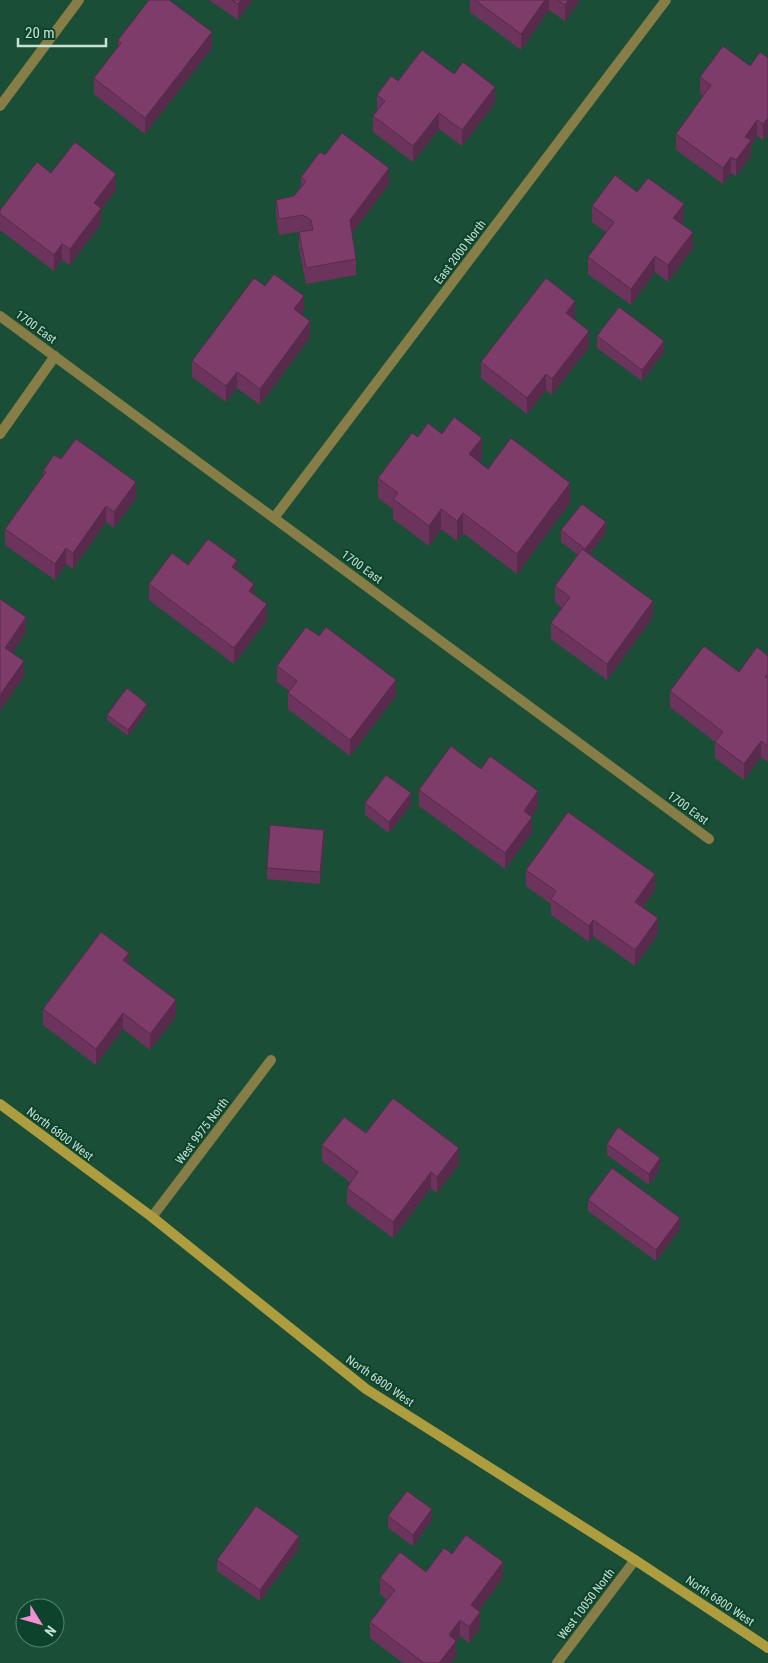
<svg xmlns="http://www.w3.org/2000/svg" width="768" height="1663" font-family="'Roboto Condensed',sans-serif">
  <rect width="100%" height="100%" fill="#1b4e36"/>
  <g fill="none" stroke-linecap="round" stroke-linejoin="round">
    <g stroke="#877d46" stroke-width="10">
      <polyline points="0,106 79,0"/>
      <polyline points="0,316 709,839"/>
      <polyline points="0,434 55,356"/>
      <polyline points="274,518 666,0"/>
      <polyline points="152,1217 271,1060"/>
      <polyline points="557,1663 635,1560"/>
    </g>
    <polyline stroke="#ad9d3f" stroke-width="10" points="0,1104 152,1217 366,1389 635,1560 768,1648"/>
  </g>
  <g fill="#6c345c">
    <polygon points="209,0 252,0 238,20"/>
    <polygon points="470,0 580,0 565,21 549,10 521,50 470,12"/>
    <polygon points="118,40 212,48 145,134 94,94 94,78 118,47"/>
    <polygon points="768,58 768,134 763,140 757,136 751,146 751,156 736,176 731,173 723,184 676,150 676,134 704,96 700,93 700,77 750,66"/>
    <polygon points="454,74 495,103 462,146 439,129 413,162 373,132 373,116 377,111 377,95 398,81"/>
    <polygon points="325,155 389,184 352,233 356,259 356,275 306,284 299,248 299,232 304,232 303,231 279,235 276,216 276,200 294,196 301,188 301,177"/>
    <polygon points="51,173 116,190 101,210 101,224 70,265 62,260 54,271 0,230 0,210"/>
    <polygon points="637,192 684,220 681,223 693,248 668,282 655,272 631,305 588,274 588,257 606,232 592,222 592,206"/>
    <polygon points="265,286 304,312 302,314 310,337 260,405 237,388 226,402 192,377 192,361"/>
    <polygon points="575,317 573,319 589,347 552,395 546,390 527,414 481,378 481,362"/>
    <polygon points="597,336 664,352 642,381 597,348"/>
    <polygon points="442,434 482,458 479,462 488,469 570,503 517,574 463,533 457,541 441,529 429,546 393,519 393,509 378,498 378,478 418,437"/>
    <polygon points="61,459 136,498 114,528 106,522 73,569 66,564 55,580 5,545 5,529 43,476 43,471"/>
    <polygon points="561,530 606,533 589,555 653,617 607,680 551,639 551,623 562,608 555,602 555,586 578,555 561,542"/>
    <polygon points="188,565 237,571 254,595 267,620 234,664 149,600 149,584"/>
    <polygon points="768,656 768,762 761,757 744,780 715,758 715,742 670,707 670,691 739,672"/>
    <polygon points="277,666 396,696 350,756 288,709 288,693 289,691 277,682"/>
    <polygon points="147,710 128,736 107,720 107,715"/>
    <polygon points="419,790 538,807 531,816 532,833 505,869 419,806"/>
    <polygon points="365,803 411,805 389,833 365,815"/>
    <polygon points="324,841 320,884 267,879 267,868"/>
    <polygon points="526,870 655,890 643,908 658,934 635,966 593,936 589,942 551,915 551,904 526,886"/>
    <polygon points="129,964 176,1016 150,1050 123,1029 96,1065 43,1025 43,1009"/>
    <polygon points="366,1133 459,1164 437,1193 431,1188 393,1238 347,1204 347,1188 351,1183 322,1161 322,1145"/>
    <polygon points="607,1144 660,1169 649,1185 607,1155"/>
    <polygon points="588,1200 680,1229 656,1261 588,1211"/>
    <polygon points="388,1516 432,1520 413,1546 388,1528"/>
    <polygon points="299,1548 260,1601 217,1571 217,1560"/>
    <polygon points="452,1554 503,1578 478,1610 480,1628 469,1643 460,1636 456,1642 456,1657 451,1663 403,1663 370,1638 370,1622 387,1600 380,1594 380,1578 426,1572"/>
  </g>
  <g fill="#582a4b">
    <polygon points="241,0 252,0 238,20 238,4"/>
    <polygon points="545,0 549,0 549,10 521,50 521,34"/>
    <polygon points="568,0 580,0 565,21 565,5"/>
    <polygon points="212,32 212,48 145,134 145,118"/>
    <polygon points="495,87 495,103 462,146 462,130"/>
    <polygon points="439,113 439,129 413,162 413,146"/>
    <polygon points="768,118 768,134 763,140 763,124"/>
    <polygon points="757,120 757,136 751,146 751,156 736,176 736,160 745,137"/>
    <polygon points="731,157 731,173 723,184 723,168"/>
    <polygon points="389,168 389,184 350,236 350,220"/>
    <polygon points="116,174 116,190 101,210 101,224 70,265 70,249 94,203"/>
    <polygon points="684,204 684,220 673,234 673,218"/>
    <polygon points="693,232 693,248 668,282 668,265"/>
    <polygon points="62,244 62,260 54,271 54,255"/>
    <polygon points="655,256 655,272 631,305 631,289"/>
    <polygon points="304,296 304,312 294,325 294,309"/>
    <polygon points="575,301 575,317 566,329 566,313"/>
    <polygon points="310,321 310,337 260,405 260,389"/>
    <polygon points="589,331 589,347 552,395 552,379"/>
    <polygon points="664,341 664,352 642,381 642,370"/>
    <polygon points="237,372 237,388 226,402 226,386"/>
    <polygon points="546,374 546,390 527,414 527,398"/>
    <polygon points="482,438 482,458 469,474 469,454"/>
    <polygon points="136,482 136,498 114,528 114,512"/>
    <polygon points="570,483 570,503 517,574 517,554"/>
    <polygon points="106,506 106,522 73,569 73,553"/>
    <polygon points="441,509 441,529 429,546 429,526"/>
    <polygon points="463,513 463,533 457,541 457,521"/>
    <polygon points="606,522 606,533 585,560 585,549"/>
    <polygon points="66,548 66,564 55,580 55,564"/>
    <polygon points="237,560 237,576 232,567"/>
    <polygon points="254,584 254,600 249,591"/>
    <polygon points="653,601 653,617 607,680 607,664"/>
    <polygon points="267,604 267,620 234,664 234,648"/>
    <polygon points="26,617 26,633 5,664 5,648"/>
    <polygon points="24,661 24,677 0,711 0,695"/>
    <polygon points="396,680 396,696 350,756 350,740"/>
    <polygon points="147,704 147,710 128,736 128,730"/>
    <polygon points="761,741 761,757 744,780 744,764"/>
    <polygon points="538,791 538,807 524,827 524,811"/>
    <polygon points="411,793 411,805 389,833 389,822"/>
    <polygon points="532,817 532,833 505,869 505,853"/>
    <polygon points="324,830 324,841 320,884 320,872"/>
    <polygon points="655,874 655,890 635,919 635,902"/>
    <polygon points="658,918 658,934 635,966 635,950"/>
    <polygon points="593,920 593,936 589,942 589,926"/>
    <polygon points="129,953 129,969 123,960"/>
    <polygon points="176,1000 176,1016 150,1050 150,1034"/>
    <polygon points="123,1013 123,1029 96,1065 96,1049"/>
    <polygon points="459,1148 459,1164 437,1193 437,1177"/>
    <polygon points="660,1158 660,1169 649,1185 649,1174"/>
    <polygon points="431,1172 431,1188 393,1238 393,1222"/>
    <polygon points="680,1218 680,1229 656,1261 656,1250"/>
    <polygon points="432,1509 432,1520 413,1546 413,1535"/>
    <polygon points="299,1536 299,1548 260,1601 260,1590"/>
    <polygon points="503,1562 503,1578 471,1621 471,1605"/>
    <polygon points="480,1612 480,1628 469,1643 469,1627"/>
    <polygon points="460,1620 460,1636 456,1642 456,1657 451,1663 439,1663 449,1635"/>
  </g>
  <g fill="#7e3c6b" stroke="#582a4b">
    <polygon points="149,0 169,0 212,32 145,118 94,78 121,43 118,40"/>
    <polygon points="232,0 241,0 238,4"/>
    <polygon points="475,0 545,0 521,34"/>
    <polygon points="557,0 568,0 565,5"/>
    <polygon points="723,46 750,66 760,52 768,58 768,118 763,124 757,120 745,137 751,140 736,160 731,157 723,168 676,134 711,85 700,77"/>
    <polygon points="422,50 454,74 463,62 495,87 462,130 439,113 413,146 373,116 385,101 377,95 391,76 398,81"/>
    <polygon points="342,133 389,168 350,220 356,259 306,268 299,232 313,230 311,220 303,215 279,219 276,200 294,196 306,181 301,177 320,152 325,155"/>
    <polygon points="75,142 116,174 94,203 101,208 70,249 62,244 54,255 0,214 0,210 37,162 51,173"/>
    <polygon points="615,175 637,192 648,178 684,204 673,218 693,232 668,265 655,256 631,289 588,257 614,222 592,206"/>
    <polygon points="274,274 304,296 294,309 310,321 260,389 237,372 226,386 192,361 254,278 265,286"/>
    <polygon points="546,278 575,301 566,313 589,331 552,379 546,374 527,398 481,362"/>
    <polygon points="619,307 664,341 642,370 597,336"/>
    <polygon points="454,417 482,438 469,454 488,469 511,438 570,483 517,554 463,513 457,521 441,509 429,526 393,499 398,493 378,478 412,433 418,437 428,423 442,434"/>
    <polygon points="76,439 136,482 114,512 106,506 73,553 66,548 55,564 5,529 46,472 43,471 54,455 61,459"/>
    <polygon points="582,504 606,522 585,549 561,530"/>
    <polygon points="208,539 237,560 232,567 254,584 249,591 267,604 234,648 149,584 172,553 188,565"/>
    <polygon points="582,549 653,601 607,664 551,623 570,597 555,586"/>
    <polygon points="0,599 26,617 5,648 24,661 0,695"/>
    <polygon points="306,627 319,636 326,627 396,680 350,740 288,693 297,681 277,666"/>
    <polygon points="704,646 739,672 757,647 768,656 768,674 765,677 768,679 768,746 761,741 744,764 715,742 723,732 670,691"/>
    <polygon points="127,688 147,704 128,730 107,715"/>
    <polygon points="451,746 481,769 490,756 538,791 524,811 532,817 505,853 419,790"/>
    <polygon points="386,775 411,793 389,822 365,803"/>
    <polygon points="568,812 655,874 635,902 658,918 635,950 593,920 589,926 551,899 556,891 526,870"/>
    <polygon points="270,825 324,830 320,872 267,868"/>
    <polygon points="101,932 129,953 123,960 176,1000 150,1034 123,1013 96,1049 43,1009"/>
    <polygon points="393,1098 459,1148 437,1177 431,1172 393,1222 347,1188 358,1172 322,1145 344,1117 366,1133"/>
    <polygon points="618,1127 660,1158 649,1174 607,1144"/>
    <polygon points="612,1168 680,1218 656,1250 588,1200"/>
    <polygon points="407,1491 432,1509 413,1535 388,1516"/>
    <polygon points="256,1506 299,1536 260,1590 217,1560"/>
    <polygon points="466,1535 503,1562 471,1605 480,1612 469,1627 460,1620 449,1635 456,1641 439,1663 424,1663 370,1622 395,1590 380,1578 400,1552 426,1572 444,1548 452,1554"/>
  </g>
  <g text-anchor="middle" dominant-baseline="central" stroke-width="4" stroke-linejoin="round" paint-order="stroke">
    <g font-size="12" fill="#c7e1d2" stroke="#0d432c">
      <text transform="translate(460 252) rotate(-53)">East 2000 North</text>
      <text transform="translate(36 327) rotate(36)">1700 East</text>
      <text transform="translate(362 567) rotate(36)">1700 East</text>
      <text transform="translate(688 808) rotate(36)">1700 East</text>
      <text transform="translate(202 1131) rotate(-53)">West 9975 North</text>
      <text transform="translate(60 1134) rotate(37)">North 6800 West</text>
      <text transform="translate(380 1381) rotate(35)">North 6800 West</text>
      <text transform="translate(720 1601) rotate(34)">North 6800 West</text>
      <text transform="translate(586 1604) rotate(-53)">West 10050 North</text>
    </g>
  </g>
  <g transform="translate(40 1623) rotate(127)"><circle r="24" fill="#0d432c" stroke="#57826e"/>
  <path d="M0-4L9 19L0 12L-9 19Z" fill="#f391d5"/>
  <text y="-8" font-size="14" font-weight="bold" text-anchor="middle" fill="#c7e1d2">N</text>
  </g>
  <path d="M18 38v8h88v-8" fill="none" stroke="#c7e1d2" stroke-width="2.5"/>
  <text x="25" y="38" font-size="15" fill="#c7e1d2" stroke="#0d432c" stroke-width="4" paint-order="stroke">20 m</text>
</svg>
